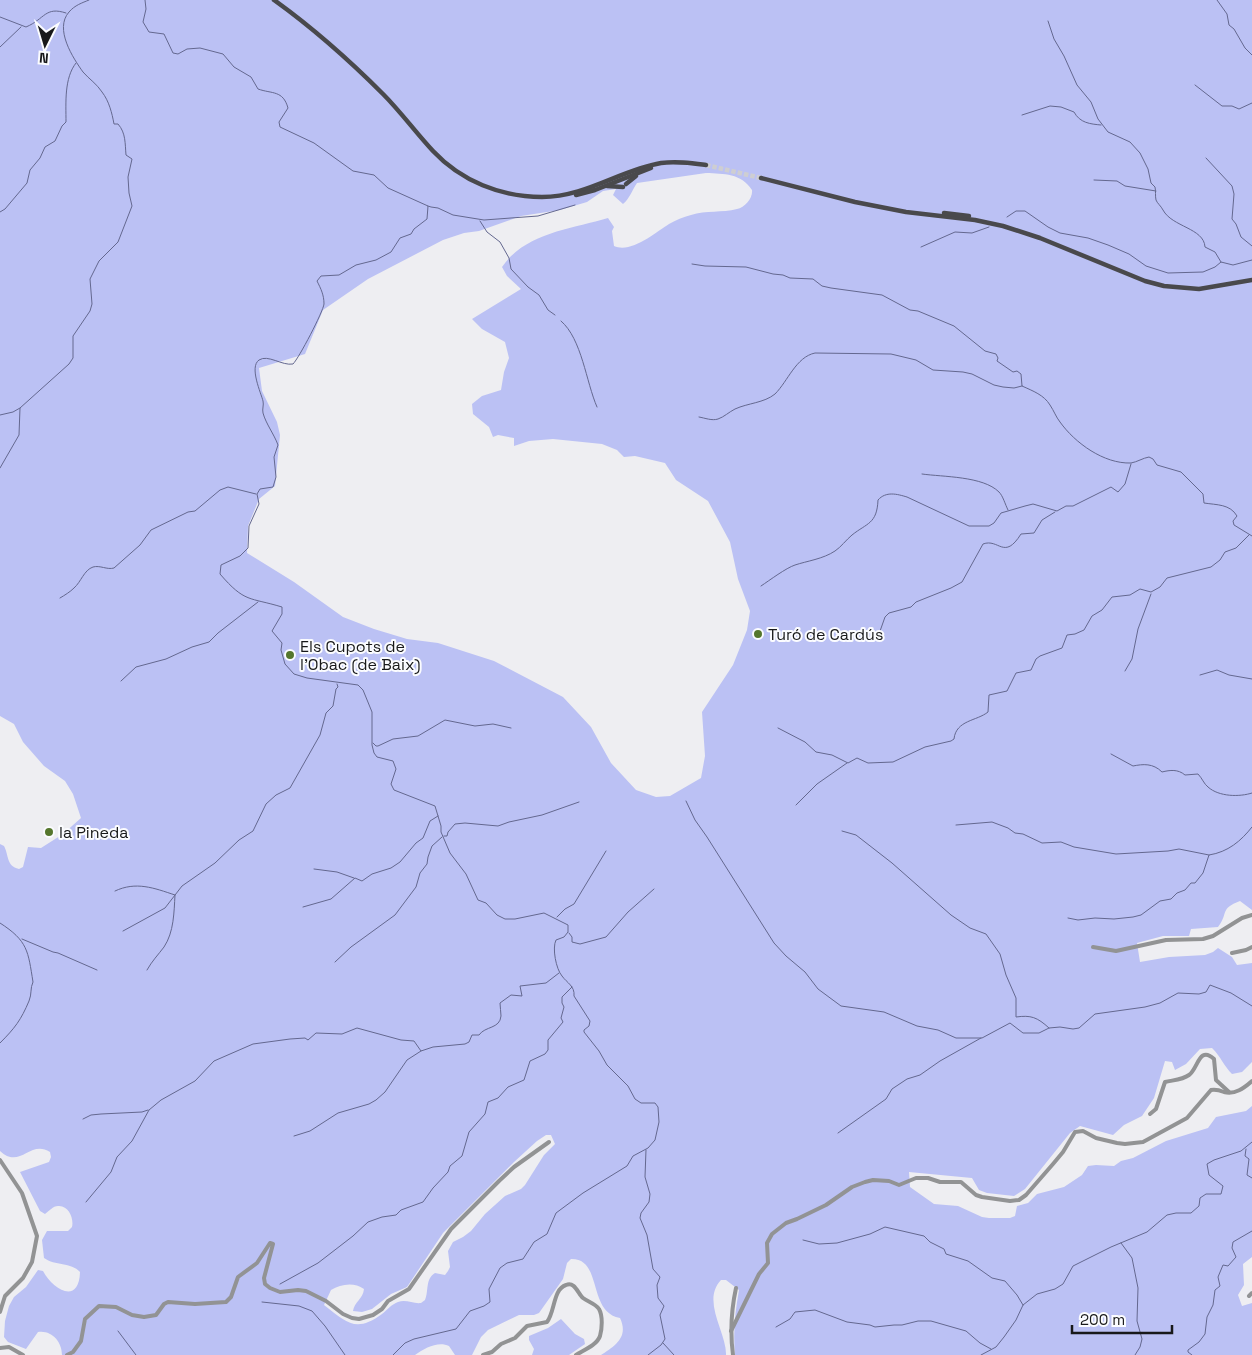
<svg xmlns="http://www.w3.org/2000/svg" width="1252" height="1355" font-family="'Space Grotesk',sans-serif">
  <rect width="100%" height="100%" fill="#eeeef2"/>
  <g fill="#bbc1f4" fill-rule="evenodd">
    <path d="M0,0H1252V910L1240,901C1219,909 1229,913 1218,927L1191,929L1189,936H1163L1137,943L1140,962L1169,957L1205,955L1213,952L1218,948L1232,957L1237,965L1252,963V1062L1242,1072L1232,1074C1224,1066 1221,1057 1212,1048L1200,1049L1186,1064L1175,1070L1172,1062L1165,1061L1154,1098L1142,1116L1124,1125L1113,1135L1080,1126L1070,1133L1025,1189L1014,1196L987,1193L979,1190L972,1178L909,1172L910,1187L934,1204L958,1206L982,1217L989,1218H1010L1015,1216L1017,1206L1028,1203L1037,1194L1064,1187L1082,1175L1088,1166L1096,1165L1114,1166L1121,1161L1133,1158L1166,1141L1208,1128L1216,1117L1246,1111L1252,1106V1257L1243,1264L1244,1285L1238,1295L1242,1306L1252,1303V1355H735C733,1332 735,1312 739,1290L726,1280H721C701,1301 727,1333 726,1355H601C615,1346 629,1337 620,1318C587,1312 603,1258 571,1259L567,1263L563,1279L539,1313L534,1315H519L488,1330L481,1337L472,1355H455L449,1346C438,1341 425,1348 415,1355H62C62,1342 52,1330 38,1332L26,1349L8,1342L4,1337L5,1321L9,1306L14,1297L26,1287L38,1270L43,1271C53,1290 79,1305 80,1272C71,1262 55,1266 44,1258L42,1240L47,1231H68L72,1227C74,1219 69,1205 58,1206C53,1206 49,1211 45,1214L40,1211L20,1172L49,1162L51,1157L50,1152C30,1139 20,1170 0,1151V844L4,846C9,855 6,866 19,869L23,867L28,847L41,848L63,834L81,818L73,794L65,781L44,766L23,742L14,724L0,716ZM706,173C724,174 741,173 752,190C753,198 745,207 737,209C722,213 706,210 691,215C683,217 676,220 669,224C656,232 631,254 614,246L612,231L614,227L608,218C571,229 525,233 502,267L507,276L521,289L472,319L482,329L505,342L509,358L504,372L501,390L482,396L472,404L473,414L489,427L493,437L498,435L514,438V446L529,441L553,439L602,444L617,450L624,457L635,456L665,463L676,480L708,501L730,542L738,579L750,611L747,630L733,665L702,712L705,756L701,778L670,796L656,797L636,790L611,763L591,727L563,697L494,661L438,643L407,639L374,629L343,617L294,582L247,553L248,526L259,499L275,486L280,435L277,422L262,391L259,368L305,354L323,310L368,279L443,240L464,233L479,231L521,216L560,210L587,202L603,191L616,189L613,195L623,204C630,198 632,190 637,183ZM546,1135H551L555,1144L544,1155L525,1185L521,1189L505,1196L485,1214L471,1231L463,1237L453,1242L448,1251L450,1267L448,1271L445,1275L435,1273C425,1279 429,1291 425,1300L421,1303C413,1304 406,1299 398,1302C392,1304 387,1310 382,1314C356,1333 347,1323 324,1305L331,1290C341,1284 354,1282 364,1289C363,1299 354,1302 353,1311L362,1312L372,1309L391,1294L407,1287L443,1233L514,1162L537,1141Z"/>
    <polygon points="561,1319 575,1334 584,1339 585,1344 569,1355 532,1355 534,1349 529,1340 529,1336 548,1328"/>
  </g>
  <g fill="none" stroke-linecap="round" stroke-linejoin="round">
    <g stroke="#64688f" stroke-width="1">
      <path d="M145,0L146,9L143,22L149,32L164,34L173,53L178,54L187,49L200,48L223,54L234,67L251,77L258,89C272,94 283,90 288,108L279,122L280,127L314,143L353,171L374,175L388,188L428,206L427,219L414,229L411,234L400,238L391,252L376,260L356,265L339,275L321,276L317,281C321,289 324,295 324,304C323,312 299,358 293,364C282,366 268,354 259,360C249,367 261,393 263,401C264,405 262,409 263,413C266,424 274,434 278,445L274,457L276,477L273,487L260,489L257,494L259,504L249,526L248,548L240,556L221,565L220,574C245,603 249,597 282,607V614L272,631L282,643L281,650L285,664L294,674L307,678L358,685L363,690L372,712V745L374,753L377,757L393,761L396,769L391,784L394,790L435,806L441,826V832L450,853L466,874L478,900L486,903L497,915L505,919H515L544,913L568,925V932L564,937L556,940C552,948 556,969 562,976C567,983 575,986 574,996L590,1021L589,1026L584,1030V1032L599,1051L607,1065L628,1086L635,1099L641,1103H655L658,1107L659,1122L655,1140L648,1148L633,1156L627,1166L583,1193L556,1213L547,1234L534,1242L523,1259L507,1263L500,1268L489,1289L490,1302L484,1306L470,1311L456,1329L414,1339L405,1343L393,1355"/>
      <polyline points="1217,0 1227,14 1229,25 1234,29 1245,48 1252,55"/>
      <path d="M0,17L26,27C45,19 45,6 66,13"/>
      <path d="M1048,21L1054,39L1064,56L1077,85L1091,102L1098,119L1108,132L1130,142L1140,153L1148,169L1151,183L1155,187C1156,191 1155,196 1156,200C1157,203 1161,206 1163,210C1172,227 1204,228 1205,247L1215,252L1221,262"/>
      <polyline points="0,47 21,27"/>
      <polyline points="1195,85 1222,106 1232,106 1239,109 1252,103"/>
      <path d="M1022,115L1050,106L1061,107L1074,112C1080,123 1090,124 1101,125"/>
      <polyline points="1206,158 1232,186 1234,194 1232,219 1236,224 1241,237 1252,246"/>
      <polyline points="1094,180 1117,181 1125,186 1156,191"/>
      <polyline points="428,206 431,207 438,208 453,215 484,220 538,216 575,205"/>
      <path d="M0,212L5,209L27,183L30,170L40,158L45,147L55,141L62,126L66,122C66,103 64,78 76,63"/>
      <polyline points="1007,217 1016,211 1025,211 1048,227 1060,233 1088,238 1108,245 1129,254 1146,266 1168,273 1203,272 1215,267 1221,262 1233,265 1252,260"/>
      <polyline points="480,221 487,232 500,242 509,258 511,269 528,287 539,295 548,310 555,315"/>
      <polyline points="921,247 955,232 972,233 989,227"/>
      <path d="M692,264L705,266L746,267L773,274L783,275L790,278L813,279L822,286L831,288L882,295L910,310L918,311L954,326L985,351L996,354L998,358L997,361L1013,372L1017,371L1021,374L1022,386C1033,391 1044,395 1050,405C1054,411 1056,417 1060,422C1075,443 1104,464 1131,463C1137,462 1143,458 1149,457L1153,459L1157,465L1181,472L1203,494L1204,503C1217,505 1230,504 1237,516L1233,521L1234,525L1252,536"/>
      <path d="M561,321C582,339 586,382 597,407"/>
      <polyline points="0,415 13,412 20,408"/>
      <path d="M699,417C705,418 712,421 718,419C724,417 729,412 735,409C748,403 764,403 775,394C788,381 796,357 815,353L891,354L916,360L933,370L963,372L972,374L994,385L1003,387L1014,388L1022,386"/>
      <path d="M0,468L19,435L20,408L69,364L73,358V336L90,311L92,304L90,279L99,261L118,242L132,206L129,193L128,177L132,159L126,155C125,144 126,133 118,124H114C112,113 109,101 102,92C97,84 89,79 83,72C73,58 54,29 69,12C75,5 82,3 89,0"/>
      <path d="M922,474C943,477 983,476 999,492C1003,496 1005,504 1008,510"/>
      <path d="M761,586C770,580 786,568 795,565C807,561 823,559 835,551C841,547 846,540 852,535C867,523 877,524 878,500C886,491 897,494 907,497L969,526H989L994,523L1001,513L1025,506L1033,504L1057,511L1066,506H1073L1111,487L1118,492L1125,484L1131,464"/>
      <path d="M60,598C65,595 70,592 74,588C81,582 84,570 93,567C100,565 107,570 114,568L140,545L151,530L188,512L195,511L220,490L228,487L256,494"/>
      <path d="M866,640L874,638L879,634L885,617L889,613L911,607L916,602L951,588L962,582L983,544C999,538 1004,561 1021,534L1034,533L1042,520L1055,512"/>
      <polyline points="1125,671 1132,659 1138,629 1151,594"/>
      <polyline points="1200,675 1217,670 1229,675 1252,679"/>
      <polyline points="121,681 136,667 166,659 192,647 209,642 218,633 258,602"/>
      <path d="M778,728L805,742L816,752L832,755L848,763L857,758L868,763L893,762L925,747L951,741L954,739C956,720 977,721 988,712L989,695L1007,691L1016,673L1031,670L1036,659L1040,656L1062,648L1067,635L1075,634L1084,630L1092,616L1102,610L1112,597L1130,595L1140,589L1151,592L1160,587L1167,578L1211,567L1220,560L1225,552L1236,548L1249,535"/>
      <polyline points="373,743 376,746 378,746 393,739 418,736 445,720 475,726 493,724 511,728"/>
      <path d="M1111,754L1133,766C1143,764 1153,763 1162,772C1170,770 1178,769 1185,775L1198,774C1202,778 1204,784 1208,787C1219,797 1240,797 1252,793"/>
      <polyline points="686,801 695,820 707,837 774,943 786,956 805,972 818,989 841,1006 884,1012 917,1026 938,1030 956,1038 982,1038 1010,1023 1023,1033 1039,1033 1049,1028 1060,1027 1073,1029 1079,1028 1095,1014 1145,1007 1160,1003 1178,993 1199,994 1206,992 1210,985 1231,993 1252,1006"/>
      <polyline points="796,805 817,784 847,763"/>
      <polyline points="956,825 992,822 1008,828 1015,833 1023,834 1042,843 1061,842 1074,847 1116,854 1168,851 1179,849 1209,855"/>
      <path d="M842,831L856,835L892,863L951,915L970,928L986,934L1000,954L1006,975L1016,998V1017C1031,1015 1037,1017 1049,1028"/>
      <polyline points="444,836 447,836 448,832 455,824 465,823 498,826 509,822 542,815 579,802"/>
      <polyline points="314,869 337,872 354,878"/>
      <path d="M115,891C136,881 154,888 175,895C174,912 174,932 164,947C158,955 152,961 147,970"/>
      <polyline points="303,907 331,899 355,878 362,881 372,874 391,868 400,862 416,843 423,838 430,821 438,816"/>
      <polyline points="557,917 565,909 574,904 606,851"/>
      <path d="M1068,918L1078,920L1095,918L1114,919L1133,917L1141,915L1160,901L1171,899L1177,893L1185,890L1191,883H1195L1203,873L1209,855C1228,852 1241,841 1252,827"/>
      <path d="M0,923C28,941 28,951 33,982C30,988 32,994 29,1001C21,1020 15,1028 0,1043"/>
      <polyline points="123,931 165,908 182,886 215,863 239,840 253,831 266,804 276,795 290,788 320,735 326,713 333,706 336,689 338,687 337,684"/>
      <polyline points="569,933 572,937 572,942 580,944 606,937 628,912 654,889"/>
      <polyline points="22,939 53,952 58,953 97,970"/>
      <polyline points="335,962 351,947 395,915 416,887 420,873 427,864 428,857 432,846 442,837"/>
      <polyline points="83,1119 91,1115 101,1114 142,1112 148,1110"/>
      <polyline points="838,1133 886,1099 892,1089 907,1079 920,1075 940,1061 981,1038"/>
      <polyline points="294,1136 310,1131 338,1113 369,1104 376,1100 385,1092 407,1060 421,1051"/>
      <polyline points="1246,1149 1245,1156 1249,1159 1247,1175 1252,1178"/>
      <polyline points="646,1150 645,1177 650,1194 649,1202 641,1213 640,1218 647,1235 653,1269 660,1277 657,1285 658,1298 664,1306 660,1315 665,1339 661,1345 648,1355"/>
      <path d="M86,1202L111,1172L117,1157L132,1141L149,1110L161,1100L195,1081L214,1061L253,1044L290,1039L305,1038L308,1040L316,1033L342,1034L357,1028L401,1040L414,1041L421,1051L433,1047L465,1044L469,1042L472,1035H479C485,1026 500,1029 501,1016C501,1012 500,1007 500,1003L511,995L522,996L520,986L546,983L559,973"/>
      <polyline points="803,1240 819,1244 837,1243 870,1234 885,1227 924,1236 930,1242 944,1249 946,1254 968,1261 992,1278 1005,1281 1017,1295 1023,1305"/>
      <polyline points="1121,1243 1132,1258 1138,1288 1137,1321 1142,1339 1140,1347 1135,1355"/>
      <polyline points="280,1284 318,1263 353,1236 368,1222 382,1217 396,1215 401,1210 423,1202 433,1188 448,1172 450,1166 462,1156 469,1132 485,1114 488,1102 498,1098 508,1087 524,1080 530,1061 545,1054 548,1050 548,1040 563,1022 561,1018 564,1007 562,1003 562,997 572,987"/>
      <polyline points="262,1302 299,1306 312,1311 325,1326 345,1355"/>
      <polyline points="776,1327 790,1319 795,1312 815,1310 847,1322 870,1325 875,1327 894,1325 902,1325 918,1321 931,1321 966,1331 980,1343 991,1349"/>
      <polyline points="118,1331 136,1355"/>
      <polyline points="663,1343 674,1355"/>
      <polyline points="981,1355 996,1347 1004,1337 1016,1320 1023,1305 1037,1294 1055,1289 1063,1284 1073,1266 1111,1247 1147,1232 1167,1215 1176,1213 1191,1213 1199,1206 1200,1198 1206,1194 1221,1194 1223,1186 1209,1175 1207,1164 1214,1160 1241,1151 1252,1142"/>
      <polyline points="1192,1355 1188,1352 1188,1350 1199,1342 1205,1334 1207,1317 1213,1305 1215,1290 1220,1286 1218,1277 1223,1265 1228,1266 1236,1257 1232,1248 1233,1242 1252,1231"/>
    </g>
    <polyline stroke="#ceced2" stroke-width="4.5" stroke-dasharray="4.5 2" stroke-linecap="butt" points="706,165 761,178"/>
    <g stroke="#929394" stroke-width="4">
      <polyline points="1093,947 1116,951 1166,940 1203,939 1213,936 1242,918 1252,915"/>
      <polyline points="1232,953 1246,950 1252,947"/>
      <path d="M1150,1114L1156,1109L1165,1082C1173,1080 1182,1080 1189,1075C1198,1069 1199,1045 1214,1059L1216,1080L1229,1092"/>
      <polyline points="0,1160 22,1193 37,1236 32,1262 23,1278 5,1296 0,1312"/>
      <polyline points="1249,1296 1252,1293"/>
      <path d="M731,1331L759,1274L768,1263L767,1243L772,1234L786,1223L797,1219L826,1205L852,1187L865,1182L873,1180L889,1181L899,1185L916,1178H928L940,1182H961L976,1195L982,1197L1010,1201L1019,1200L1026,1195L1053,1164L1063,1152L1075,1132L1083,1131L1096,1138L1117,1143L1125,1144L1143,1142L1187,1118L1211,1090C1216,1089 1219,1090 1224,1092C1235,1095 1244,1088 1252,1081"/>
      <polyline points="0,1348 9,1347 23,1355"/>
      <polyline points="67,1355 73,1352 81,1341 85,1319 99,1306 116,1307 132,1315 144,1317 156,1315 164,1304 168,1302 195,1304 226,1302 231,1297 238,1277 257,1263 270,1243 273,1244 264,1278 265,1284 270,1288 280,1292 298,1290 306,1291 326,1301 343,1314 352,1318 359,1319 373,1315 382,1309 388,1301 409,1289 451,1229 499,1181 514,1167 549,1142"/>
      <path d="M483,1355L492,1352L501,1344L515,1338L527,1326L547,1322C555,1312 553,1289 566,1285C575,1281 578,1294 583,1298C588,1302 595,1303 599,1309C603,1316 602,1329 600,1336C597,1345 584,1350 576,1355"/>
      <path d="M733,1355C730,1332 731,1311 736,1288"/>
    </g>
    <g stroke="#49494c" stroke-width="4.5">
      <path d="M274,0C313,28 349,60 383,94C401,112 416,133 433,151C461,181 501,197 542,197C586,197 620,170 661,163C677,161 691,163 706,165"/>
      <polyline points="761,178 855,202 906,212 975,220 1003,226 1040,238 1145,281 1164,286 1199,289 1252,280"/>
      <polyline points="626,184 636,176"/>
      <polyline points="607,186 623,187"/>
      <polyline points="576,195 595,190 651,168"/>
      <polyline points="944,213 969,216"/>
    </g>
  </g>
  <g fill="#55762d" stroke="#fbfcff" stroke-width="2">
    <circle cx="758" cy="634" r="5"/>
    <circle cx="290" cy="655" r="5"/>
    <circle cx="49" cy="832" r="5"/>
  </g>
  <g text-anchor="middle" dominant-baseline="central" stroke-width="4" stroke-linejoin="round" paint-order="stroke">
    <g font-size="16" fill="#18191a" stroke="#fbfcff" text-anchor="start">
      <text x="768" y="634">Turó de Cardús</text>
      <text x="300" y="646">Els Cupots de<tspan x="300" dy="18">l'Obac (de Baix)</tspan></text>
      <text x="59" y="832">la Pineda</text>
    </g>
  </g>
  <g transform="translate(45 45) rotate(185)" stroke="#fbfcff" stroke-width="4" paint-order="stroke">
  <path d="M0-4L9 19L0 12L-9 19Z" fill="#18191a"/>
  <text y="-8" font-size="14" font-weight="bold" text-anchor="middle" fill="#18191a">N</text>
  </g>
  <path d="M1072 1325v8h100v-8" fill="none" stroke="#18191a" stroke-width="2.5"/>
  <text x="1080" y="1325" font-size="15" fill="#18191a" stroke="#fbfcff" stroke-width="4" paint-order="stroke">200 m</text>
</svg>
